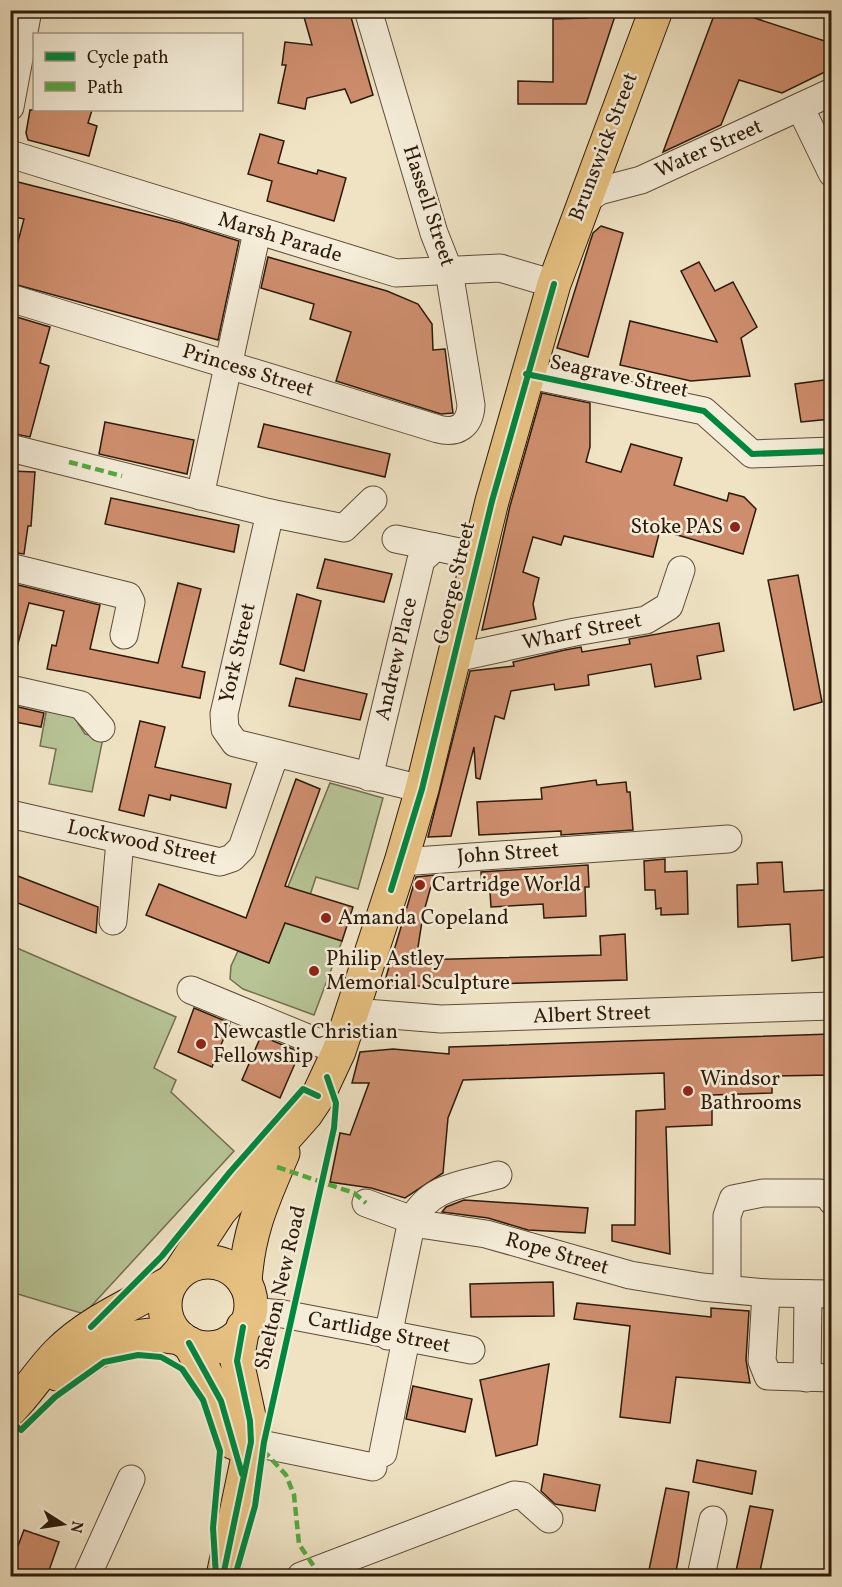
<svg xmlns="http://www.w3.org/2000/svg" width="842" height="1587" font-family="Vollkorn,serif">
  <rect width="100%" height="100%" fill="#efe3c4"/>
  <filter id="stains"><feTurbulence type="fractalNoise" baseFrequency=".00333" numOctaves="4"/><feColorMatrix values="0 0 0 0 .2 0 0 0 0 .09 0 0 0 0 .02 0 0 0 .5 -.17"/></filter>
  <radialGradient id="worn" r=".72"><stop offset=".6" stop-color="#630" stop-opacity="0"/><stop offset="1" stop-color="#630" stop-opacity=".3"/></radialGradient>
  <g fill="#b7c496" stroke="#726f50" stroke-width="1.5">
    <polygon points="47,707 71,712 85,734 103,738 92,792 49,784 56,749 40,746"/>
    <polygon points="330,783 383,798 358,889 316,877 306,907 283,899"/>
    <polygon points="285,922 342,941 314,1015 243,989 230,979 231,966 238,951 269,963"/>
    <polygon points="10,945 176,1017 154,1068 176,1080 171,1092 234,1151 84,1314 11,1292"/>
  </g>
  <g fill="#ce8e6e" stroke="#2d1a0a" stroke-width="1.5">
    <polygon points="302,10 349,10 373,95 351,103 345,89 307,98 305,109 278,103 286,65 282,65 285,42 312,45"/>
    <polygon points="587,10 617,10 586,104 518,104 518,81 553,82 553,19 587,18"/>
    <polygon points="716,10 730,10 831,43 831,69 782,93 739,80 721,125 663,152"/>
    <polygon points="30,110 92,110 88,123 97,126 89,156 28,140 26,133"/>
    <polygon points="260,134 284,141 278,163 317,174 318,170 346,178 334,221 267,201 272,181 248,174"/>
    <polygon points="10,180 181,223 239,241 218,340 10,283 10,271 24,219 10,216"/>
    <polygon points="601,226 623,233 588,357 557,348 590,242 593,233"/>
    <polygon points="268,257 387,291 418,304 432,324 433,350 445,349 453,413 441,414 336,381 351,332 310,319 314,304 261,288"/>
    <polygon points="699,262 715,291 733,282 757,327 741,338 750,376 691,381 620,365 630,321 717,342 681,271"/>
    <polygon points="10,315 50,327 40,363 49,366 30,437 10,433"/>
    <polygon points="831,379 831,419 801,422 795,384"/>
    <polygon points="542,393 590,403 590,447 586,462 621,472 631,444 682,458 674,485 727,501 729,493 744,497 756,509 743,554 660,530 653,557 564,536 561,545 533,537 523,572 539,578 533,604 536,619 482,630 510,506"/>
    <polygon points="105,422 194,440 187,474 99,454"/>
    <polygon points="264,424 390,454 385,477 258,447"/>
    <polygon points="10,471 35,472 31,526 28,526 24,554 10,552"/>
    <polygon points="111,498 239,525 234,552 105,524"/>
    <polygon points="325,559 392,574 384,602 317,588"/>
    <polygon points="798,575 822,702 794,710 768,580"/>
    <polygon points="10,583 100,605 90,649 158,663 178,583 201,589 182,667 205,672 200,698 47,669 52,645 56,646 64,611 29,603 16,651 10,650"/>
    <polygon points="297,594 321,601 304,671 280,664"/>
    <polygon points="719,623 724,651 697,656 701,679 655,687 651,664 588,675 589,685 555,690 554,684 511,691 504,719 495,716 480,779 476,778 474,747 451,836 428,837 470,671 514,666 513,662 565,650 581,647 582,652 630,644 629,639"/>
    <polygon points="296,678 367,694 360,720 289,706"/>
    <polygon points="10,705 44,713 41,727 10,721"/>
    <polygon points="140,721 165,727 155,767 231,784 226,808 171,795 170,800 149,795 144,816 119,810"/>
    <polygon points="296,779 320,789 285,886 353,907 342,941 285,923 269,963 146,915 159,884 246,918"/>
    <polygon points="596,780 597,785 626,782 627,792 630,792 633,830 561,835 561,831 479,835 477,802 542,799 541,788"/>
    <polygon points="665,859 665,872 687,871 688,914 661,915 661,908 656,909 655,890 645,890 644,861"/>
    <polygon points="782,862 784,892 825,890 827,927 831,926 831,956 792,961 790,924 738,927 737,885 758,884 757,863"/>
    <polygon points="588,865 589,887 585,887 586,916 544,918 543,904 491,907 490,892 482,892 481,872"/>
    <polygon points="10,873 98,907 96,933 10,900"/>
    <polygon points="434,875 423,915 416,960 601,955 600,936 625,934 627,980 383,987 416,877"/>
    <polygon points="194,1008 230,1023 212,1067 178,1052"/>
    <polygon points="831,1034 831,1075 776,1076 772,1078 772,1093 712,1095 712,1125 666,1127 670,1254 612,1241 612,1225 635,1225 636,1111 665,1109 664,1073 463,1080 448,1118 443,1173 405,1198 371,1188 330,1182 340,1133 350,1135 369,1083 352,1083 360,1052 393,1049 449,1054 449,1047"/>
    <polygon points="261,1036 300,1052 280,1098 242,1080"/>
    <polygon points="464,1200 588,1208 585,1233 528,1230 488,1218 442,1212 446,1207"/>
    <polygon points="553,1282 554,1316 471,1317 470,1284"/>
    <polygon points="577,1303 711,1317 711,1308 749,1311 746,1360 750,1383 676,1377 670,1423 620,1417 630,1326 574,1319"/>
    <polygon points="549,1364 537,1445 496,1456 480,1380"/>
    <polygon points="413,1386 472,1399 465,1432 406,1419"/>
    <polygon points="697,1460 756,1471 752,1494 693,1482"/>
    <polygon points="544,1474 600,1485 595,1511 555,1504 541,1491"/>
    <polygon points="666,1488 689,1492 678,1561 675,1576 651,1576 652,1571 649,1570"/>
    <polygon points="750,1506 773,1510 759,1576 736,1571"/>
    <polygon points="24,1530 59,1542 47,1576 10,1576 10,1567"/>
  </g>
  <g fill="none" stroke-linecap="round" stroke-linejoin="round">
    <defs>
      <g id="minor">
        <polyline points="10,107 28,10"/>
        <polyline points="800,107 832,173"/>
        <polyline points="10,154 396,273 500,268 554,284"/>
        <polyline points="585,201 599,191 641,180 832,92"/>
        <path d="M10,298L438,429C457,434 470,426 471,405L449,271L434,233L368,10"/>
        <polyline points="526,374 704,411 752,454 832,451"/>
        <polyline points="10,448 270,513 344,528 373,500"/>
        <polyline points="200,496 257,232"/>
        <polyline points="270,513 224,714 225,729 235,743 422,789"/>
        <polyline points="396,539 435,547"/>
        <polyline points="10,567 128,596 131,602 124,635"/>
        <polyline points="455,658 575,632 646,620 669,606 681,570"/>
        <polyline points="10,689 81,705 101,728"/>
        <polyline points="369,777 421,560 435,547 478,556"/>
        <polyline points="10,814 220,862 232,858 242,848 275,754"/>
        <polyline points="401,862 728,839"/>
        <polyline points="113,921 120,841"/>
        <polyline points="191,990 339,1051"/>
        <polyline points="353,1012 441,1019 832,1006"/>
        <polyline points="366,1203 426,1225 486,1234 630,1275 702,1287 766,1293 762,1361 768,1376 832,1378"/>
        <polyline points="727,1289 727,1216 733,1199 763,1193 820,1193 829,1196 832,1201"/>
        <polyline points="766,1293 832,1294"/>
        <polyline points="251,1311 283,1314 471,1350"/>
        <path d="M388,1336L412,1220C431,1185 463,1185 498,1175"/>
        <polyline points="807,1378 808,1294"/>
        <polyline points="251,1442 373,1467"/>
        <polyline points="383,1453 406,1339"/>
        <polyline points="87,1576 131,1479"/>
        <polyline points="301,1576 514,1495 523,1496 549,1519"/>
        <polyline points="701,1576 713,1520"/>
      </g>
      <g id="major">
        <circle cx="208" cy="1305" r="43"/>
        <polyline points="180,1272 220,1211 306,1114 318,1096 339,1051 401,862 422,789 492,501 554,284 656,10"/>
        <path d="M245,1283C248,1231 263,1200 283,1153"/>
        <polyline points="189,1343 221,1401 234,1443"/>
        <path d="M57,1374C83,1359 123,1335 153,1335C162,1335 172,1337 181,1338"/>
        <path d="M10,1410C28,1392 41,1370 58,1353C90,1321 133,1304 171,1282"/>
        <polyline points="223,1576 251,1442 250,1421 237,1361 243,1327"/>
      </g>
    </defs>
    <use href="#minor" stroke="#5e4c38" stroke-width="29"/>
    <use href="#major" stroke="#2d1a0a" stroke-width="35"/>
    <use href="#minor" stroke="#f5edd9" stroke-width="27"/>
    <use href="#major" stroke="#e8c282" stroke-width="33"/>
    <g stroke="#54a941" stroke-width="4.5" stroke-dasharray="9 4.5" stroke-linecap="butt">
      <polyline points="69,462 122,476"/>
      <polyline points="277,1167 354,1193 366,1203"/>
      <polyline points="263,1450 286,1475 294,1495 299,1544 317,1571"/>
    </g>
    <defs>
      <g id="cycleway">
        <polyline points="526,374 704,411 752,454 832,451"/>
        <polyline points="391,890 422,789 492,501 554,284"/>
        <polyline points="91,1327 162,1256 230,1172 303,1089 318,1096"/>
        <polyline points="189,1343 221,1401 242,1474"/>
        <polyline points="10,1421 21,1430 55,1397 104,1362 138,1355 161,1357 182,1369 203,1400 220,1451 213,1528 216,1576"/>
        <polyline points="223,1576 251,1442 250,1421 237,1361 243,1327"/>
        <polyline points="235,1576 255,1506 264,1442 334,1128 336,1103 327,1077"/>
      </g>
    </defs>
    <use href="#cycleway" stroke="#f5edd9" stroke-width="10"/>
    <use href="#cycleway" stroke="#00873e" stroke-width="6"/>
  </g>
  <g fill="#8f2418" stroke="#f5edd9" stroke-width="2">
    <circle cx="735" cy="527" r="6"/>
    <circle cx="420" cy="885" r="6"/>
    <circle cx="326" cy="918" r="6"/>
    <circle cx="314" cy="971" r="6"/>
    <circle cx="201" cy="1044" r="6"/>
    <circle cx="688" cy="1091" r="6"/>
  </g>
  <g text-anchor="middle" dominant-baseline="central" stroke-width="5" stroke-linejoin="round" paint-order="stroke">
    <g font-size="21" fill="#2d1a0a" stroke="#f5edd9">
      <text transform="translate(604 147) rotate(-69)">Brunswick Street</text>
      <text transform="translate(709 149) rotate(-24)">Water Street</text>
      <text transform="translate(428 206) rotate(72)">Hassell Street</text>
      <text transform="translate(280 238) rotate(17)">Marsh Parade</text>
      <text transform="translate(248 371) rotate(17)">Princess Street</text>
      <text transform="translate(619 377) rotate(12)">Seagrave Street</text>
      <text transform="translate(455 583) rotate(-77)">George Street</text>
      <text transform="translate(582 632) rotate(-11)">Wharf Street</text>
      <text transform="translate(238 653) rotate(-77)">York Street</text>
      <text transform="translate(397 659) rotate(-77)">Andrew Place</text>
      <text transform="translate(142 843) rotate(12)">Lockwood Street</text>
      <text transform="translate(508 854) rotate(-4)">John Street</text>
      <text transform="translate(592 1015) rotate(-2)">Albert Street</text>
      <text transform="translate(557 1254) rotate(16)">Rope Street</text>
      <text transform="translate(281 1288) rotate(-77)">Shelton New Road</text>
      <text transform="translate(379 1333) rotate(11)">Cartlidge Street</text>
    </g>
    <g font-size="21" fill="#2d1a0a" stroke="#f5edd9" text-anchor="start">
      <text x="723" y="527" text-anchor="end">Stoke PAS</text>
      <text x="432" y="885">Cartridge World</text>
      <text x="338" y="918">Amanda Copeland</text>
      <text x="326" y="959">Philip Astley<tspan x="326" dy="24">Memorial Sculpture</tspan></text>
      <text x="213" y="1032">Newcastle Christian<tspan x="213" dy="24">Fellowship</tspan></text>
      <text x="700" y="1079">Windsor<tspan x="700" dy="24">Bathrooms</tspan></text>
    </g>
  </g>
  <rect width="842" height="1587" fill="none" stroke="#efe3c4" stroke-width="36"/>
  <rect x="12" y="12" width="818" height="1563" fill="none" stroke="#2d1a0a" stroke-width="3"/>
  <rect x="18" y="18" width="806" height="1551" fill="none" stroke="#2d1a0a" stroke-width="1.5"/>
  <rect x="33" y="33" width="210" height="78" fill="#f5edd9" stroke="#a59986" stroke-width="1.5"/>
  <rect x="45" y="52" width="30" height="9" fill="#00873e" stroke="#a59986" stroke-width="1.5"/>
  <text x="87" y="63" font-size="18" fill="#2d1a0a">Cycle path</text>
  <rect x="45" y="82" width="30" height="9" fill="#54a941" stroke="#a59986" stroke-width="1.5"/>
  <text x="87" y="93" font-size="18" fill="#2d1a0a">Path</text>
  <g transform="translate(63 1524) rotate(102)" stroke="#f5edd9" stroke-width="4.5" paint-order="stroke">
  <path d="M0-4.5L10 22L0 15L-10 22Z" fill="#2d1a0a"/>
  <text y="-9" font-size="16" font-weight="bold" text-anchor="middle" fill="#2d1a0a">N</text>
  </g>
  <rect width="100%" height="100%" filter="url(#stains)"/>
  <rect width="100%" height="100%" fill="url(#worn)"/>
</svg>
